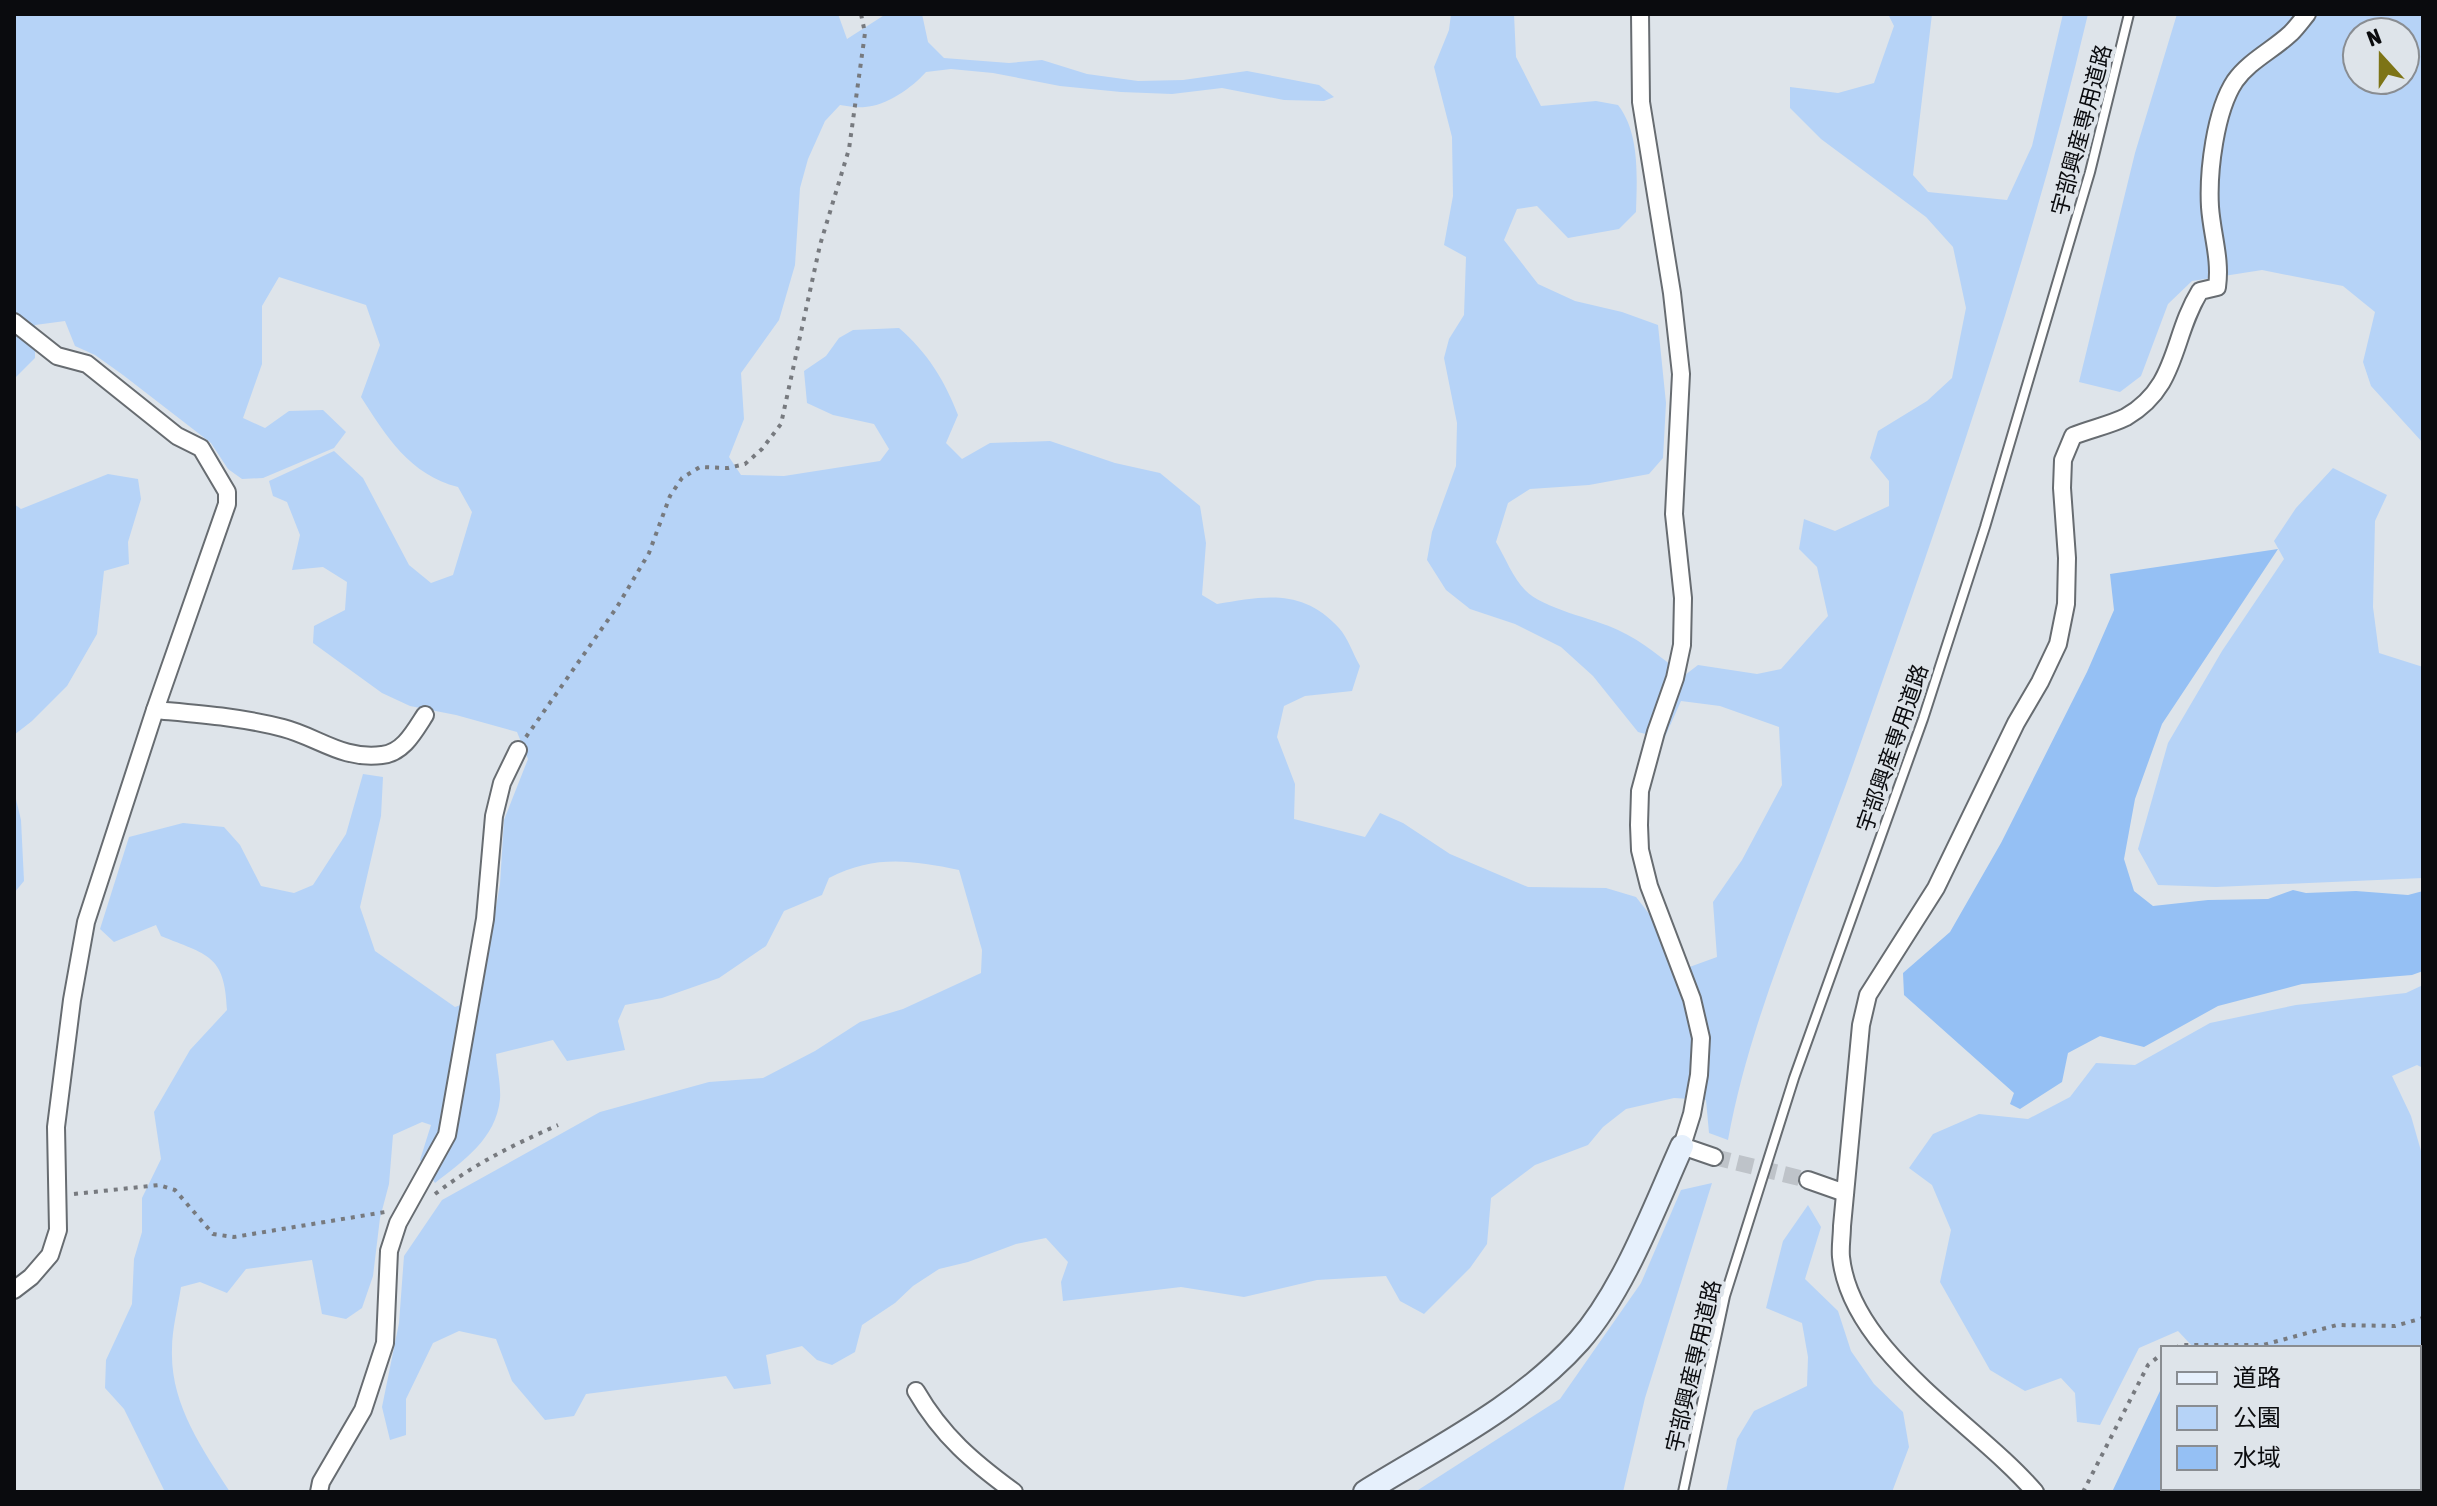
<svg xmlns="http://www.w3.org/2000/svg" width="2437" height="1506" font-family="'Asap Condensed','Noto Sans JP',sans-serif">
  <rect width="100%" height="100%" fill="#dee4ea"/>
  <g fill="#b6d3f7" fill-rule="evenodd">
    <path d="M14,14H838L847,39L886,14H922L928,42L944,58L1009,63L1042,60L1087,74L1138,81L1183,80L1247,71L1319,85L1334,97L1324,101L1284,100L1222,88L1172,94L1121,92L1060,86L993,73L951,69L926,72C913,87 886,106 865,107C857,108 848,106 840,105L825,121L808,159L800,188L795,265L779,320L741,373L744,419L729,457L741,475L784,476L880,461L889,449L874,424L833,415L807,403L804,371L826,356L839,338L853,330L899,328C927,352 945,381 958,415L946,443L962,459L990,443L1050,441L1115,463L1160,473L1200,506L1206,543L1202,595L1217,604C1264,596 1303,588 1339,628C1348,638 1353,654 1360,666L1352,691L1305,696L1284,706L1277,737L1295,784L1294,819L1365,837L1380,813L1403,823L1450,854L1528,887L1606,888L1636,897L1654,920L1673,973L1717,957L1713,902L1742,860L1782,785L1779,727L1720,706L1681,701L1664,739L1638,732L1593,676L1561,647L1515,624L1470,609L1446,590L1427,560L1432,532L1456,466L1457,423L1444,358L1449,339L1464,315L1466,257L1444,245L1453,196L1452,137L1434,67L1449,30L1451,14H1514L1516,57L1541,106L1596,101L1618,105C1640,133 1637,177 1636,212L1619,229L1568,238L1537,206L1517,209L1504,240L1538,284L1575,301L1622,312L1658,325L1666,403L1663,458L1649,474L1589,485L1530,489L1508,503L1496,542C1505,557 1513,578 1525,590C1543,609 1593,618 1618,630C1644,642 1662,659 1685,675L1698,665L1757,674L1781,669L1828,616L1817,567L1799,549L1804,519L1835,531L1889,506V481L1870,458L1878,431L1927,401L1952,378L1966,308L1953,247L1926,217L1821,139L1790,108V87L1838,93L1874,83L1894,26L1888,14H1932L1913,175L1928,192L2007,200L2032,146L2063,14H2088C2028,269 1941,515 1854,762C1811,885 1751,1012 1728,1140L1709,1133L1706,1100L1674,1098L1626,1109L1603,1127L1588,1145L1535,1165L1491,1198L1487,1244L1470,1268L1424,1314L1400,1301L1386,1276L1317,1280L1244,1297L1181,1287L1063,1301L1061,1282L1068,1262L1046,1238L1016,1244L968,1262L939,1269L913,1286L895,1303L862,1325L855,1352L832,1365L817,1360L802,1346L766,1355L771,1384L734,1389L726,1376L586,1394L574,1416L545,1420L512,1381L496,1339L459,1331L433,1343L406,1399V1435L390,1440L382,1407L399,1323L404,1256L442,1200L600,1112L709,1082L763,1078L815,1051L860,1022L903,1009L981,973L982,950L959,870C910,860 874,855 829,878L822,895L784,911L766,946L719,978L662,998L625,1005L618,1021L625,1050L567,1061L553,1040L496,1054C497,1068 501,1085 500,1099C496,1139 463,1161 435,1183L420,1160L431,1125L422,1122L393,1135L389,1184L380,1218L373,1276L362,1308L346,1319L322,1314L312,1260L246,1269L227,1293L200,1282L181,1287C178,1307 172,1329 172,1349C170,1404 202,1448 230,1492H165L124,1409L105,1388L106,1360L132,1304L134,1259L142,1232V1198L161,1159L154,1112L190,1050L227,1010C225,954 207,955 161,936L156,925L114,942L100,929L129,837L183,823L224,827L240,845L261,886L294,893L313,885L346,834L363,774L383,777L381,816L360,907L375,951L455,1007L480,998L500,884L504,820L528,759L517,732L456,715L410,706L382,693L313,643L314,626L345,610L347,582L323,567L292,570L300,535L287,502L273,496L269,481L334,451L363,478L409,565L431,583L453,575L472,512L458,487C410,475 386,436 361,397L380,345L366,305L279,277L262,306V364L243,418L265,428L289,411L323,410L346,432L334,448L263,478L242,479L228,469L211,443L123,375L95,355L75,346L65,321L35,325V358L14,379Z"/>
    <path d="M2177,14H2423V443L2371,386L2363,362L2375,312L2343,286L2262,270L2192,281L2168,304L2141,376L2120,392L2079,382L2135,153ZM2357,32H2405V80H2357Z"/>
    <polygon points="2333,468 2387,495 2375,521 2373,607 2379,653 2423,667 2423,878 2216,887 2158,885 2138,849 2168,743 2222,651 2284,559 2274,541 2296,508"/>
    <polygon points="108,474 138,479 141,499 128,542 129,564 104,571 97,634 67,686 32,721 14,735 14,504 21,509"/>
    <polygon points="14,791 21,820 24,881 14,893"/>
    <polygon points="2423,985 2423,1068 2417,1065 2392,1076 2411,1116 2423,1158 2423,1343 2414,1348 2194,1348 2178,1331 2139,1348 2100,1425 2077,1422 2075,1393 2061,1378 2025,1391 1990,1370 1940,1282 1951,1230 1932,1185 1909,1168 1933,1134 1979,1114 2028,1119 2070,1097 2096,1063 2135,1065 2210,1023 2296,1005 2406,993"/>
    <polygon points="1712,1183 1645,1398 1623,1492 1415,1492 1560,1399 1641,1283 1681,1190"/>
    <polygon points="1808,1205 1821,1227 1805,1279 1838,1311 1851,1351 1874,1384 1903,1412 1909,1447 1892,1492 1726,1492 1737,1439 1754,1411 1807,1386 1808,1357 1802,1323 1766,1308 1783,1241"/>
  </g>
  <g fill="#95c0f4">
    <polygon points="2278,549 2162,724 2135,799 2124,859 2134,891 2153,906 2208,900 2268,899 2293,890 2306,893 2356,891 2408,895 2423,891 2423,971 2412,975 2302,984 2218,1006 2144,1047 2100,1036 2068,1053 2062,1082 2020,1109 2010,1104 2014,1093 1904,995 1903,973 1950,932 2001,843 2087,672 2114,610 2110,574"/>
    <polygon points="2163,1369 2163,1488 2419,1488 2419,1371 2423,1369 2423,1492 2112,1492 2160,1391"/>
  </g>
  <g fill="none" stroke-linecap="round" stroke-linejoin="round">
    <polyline stroke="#bec3c9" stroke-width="16" stroke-dasharray="16 8" stroke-linecap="butt" points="1714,1157 1808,1180"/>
    <defs>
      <polyline id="lane" points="1683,1492 1725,1296 1794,1078 1923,719 1985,527 2090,172 2129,14"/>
      <g id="street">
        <polyline points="1640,14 1641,102 1672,293 1681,374 1674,514 1683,598 1682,645 1675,678 1656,732 1640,791 1639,825 1640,850 1649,886 1692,999 1701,1038 1699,1075 1692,1114 1682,1146 1714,1157"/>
        <polyline points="14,322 57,356 87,364 177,436 201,448 227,492 227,504 155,710 86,922 72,1000 56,1127 58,1230 50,1255 31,1277 14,1290"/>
        <path d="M155,710C198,714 241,717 283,728C318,737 342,760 382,755C403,753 414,732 425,715"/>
        <polyline points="1808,1180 1845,1193"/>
        <path d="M916,1391C942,1436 973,1462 1014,1492"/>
        <polyline points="319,1492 321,1482 363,1410 385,1343 389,1251 398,1223 447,1135 485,919 494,816 502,783 518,750"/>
        <path d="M2035,1492C1976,1423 1851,1353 1841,1257C1840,1247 1842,1236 1842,1226L1861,1025L1868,995L1936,888L2016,723L2040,682L2058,644L2066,604L2067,558L2062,488L2063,460L2073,436C2090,429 2110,425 2126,417C2179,386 2171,338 2200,291L2217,287C2221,259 2212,235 2210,207C2208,172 2215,111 2235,81C2249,61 2273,50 2291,33C2297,27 2302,20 2307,14"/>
      </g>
      <path id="secondary" d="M1365,1492C1438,1447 1521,1406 1579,1341C1624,1290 1654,1208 1682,1146"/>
    </defs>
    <use href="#lane" stroke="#676c71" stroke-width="12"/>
    <use href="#street" stroke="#676c71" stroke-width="20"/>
    <use href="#secondary" stroke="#676c71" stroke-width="26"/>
    <g stroke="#777a7f" stroke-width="4" stroke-dasharray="4 6" stroke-linecap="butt">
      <polyline points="526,737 617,607 649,553 670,496 682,478 700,467 728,468 745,464 762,449 781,424 820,245 849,149 865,33 861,14"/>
      <polyline points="74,1194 159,1185 175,1190 213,1234 234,1237 385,1212"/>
      <path d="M435,1194C476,1163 511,1146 558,1125"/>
      <polyline points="2175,1348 2181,1345 2263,1345 2337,1325 2395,1326 2423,1318"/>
      <polyline points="2083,1492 2148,1365 2163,1353"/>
    </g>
    <use href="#lane" stroke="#fff" stroke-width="8"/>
    <use href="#street" stroke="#fff" stroke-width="16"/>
    <use href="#secondary" stroke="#e6f0fc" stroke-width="22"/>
  </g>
  <g text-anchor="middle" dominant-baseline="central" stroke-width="8" stroke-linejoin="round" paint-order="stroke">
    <g font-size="22" fill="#0a0b0e" stroke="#dee4ea">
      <text transform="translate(2081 130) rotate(-75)">宇部興産専用道路</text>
      <text transform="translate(1892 748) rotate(-71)">宇部興産専用道路</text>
      <text transform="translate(1693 1366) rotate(-77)">宇部興産専用道路</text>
    </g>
  </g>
  <rect width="2437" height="1506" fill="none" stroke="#0a0b0e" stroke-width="32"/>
  <rect x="2161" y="1346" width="260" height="144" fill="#dee4ea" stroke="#898d92" stroke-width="2"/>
  <rect x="2177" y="1372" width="40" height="12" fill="#e6f0fc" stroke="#898d92" stroke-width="2"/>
  <text x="2233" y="1386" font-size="24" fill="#0a0b0e">道路</text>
  <rect x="2177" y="1406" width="40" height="24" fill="#b6d3f7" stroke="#898d92" stroke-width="2"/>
  <text x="2233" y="1426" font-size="24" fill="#0a0b0e">公園</text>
  <rect x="2177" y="1446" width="40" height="24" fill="#95c0f4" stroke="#898d92" stroke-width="2"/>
  <text x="2233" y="1466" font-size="24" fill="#0a0b0e">水域</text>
  <g transform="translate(2381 56) rotate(339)"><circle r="38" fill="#dee4ea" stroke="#898d92" stroke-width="2"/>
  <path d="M0-6L14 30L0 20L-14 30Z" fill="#7d7416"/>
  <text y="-12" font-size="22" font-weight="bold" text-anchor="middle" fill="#0a0b0e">N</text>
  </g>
</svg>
